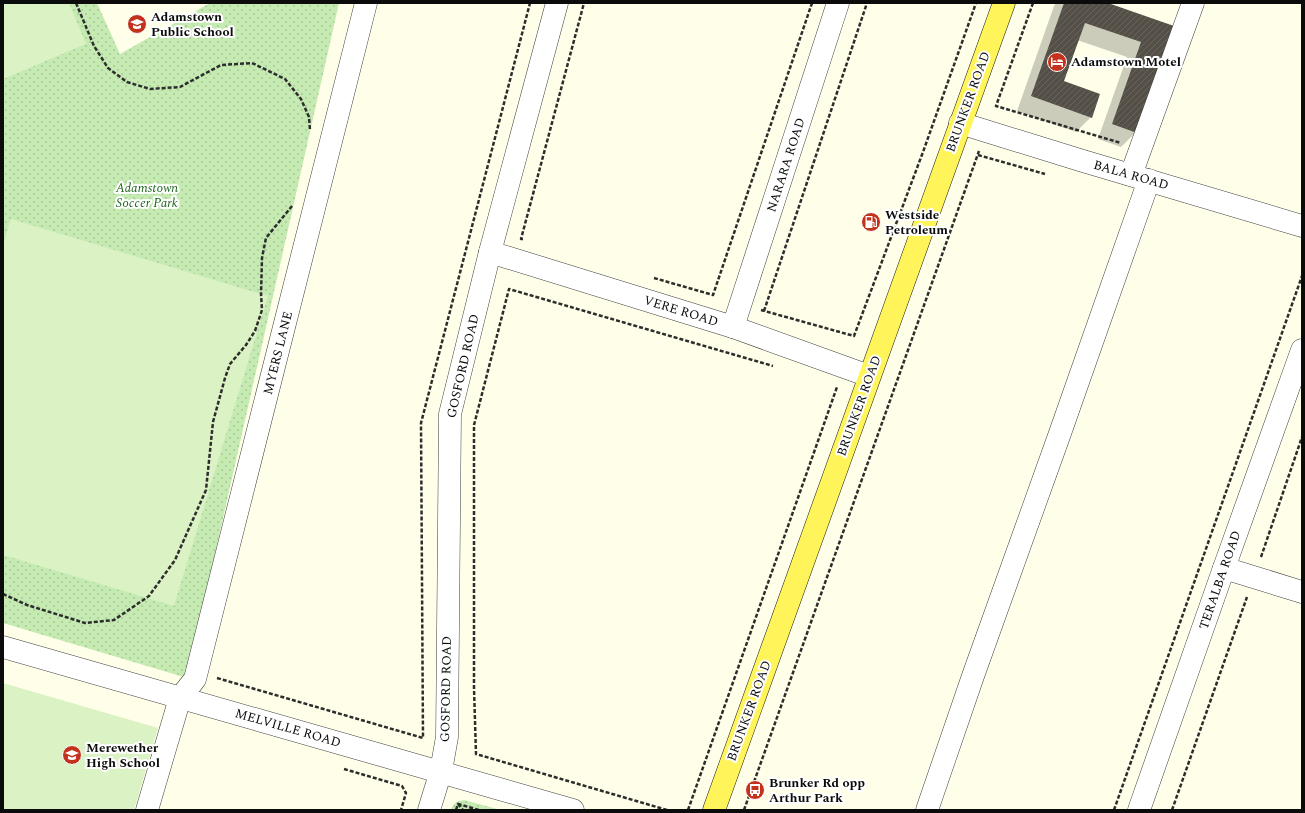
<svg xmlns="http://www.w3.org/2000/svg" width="1305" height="813" font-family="Spectral,serif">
  <defs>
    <pattern id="green-dots" width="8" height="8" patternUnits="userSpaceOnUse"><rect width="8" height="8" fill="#c5ebb2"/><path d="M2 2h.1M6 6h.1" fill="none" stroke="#a8c898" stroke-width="1.8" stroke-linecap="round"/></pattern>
    <pattern id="building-hatch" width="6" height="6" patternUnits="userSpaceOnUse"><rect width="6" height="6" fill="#544f47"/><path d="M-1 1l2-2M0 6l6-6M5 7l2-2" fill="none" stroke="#68645d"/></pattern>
  </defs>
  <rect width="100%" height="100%" fill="#ffffe9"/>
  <g fill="url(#green-dots)">
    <polygon points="3,3 97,3 120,54 210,3 339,3 187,678 3,623"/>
    <polygon points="464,800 501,810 450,810 456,802"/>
  </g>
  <g fill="#daf2c4">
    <polygon points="3,3 69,3 86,44 3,79"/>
    <polygon points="11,219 268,296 174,606 3,555 3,245"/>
    <polygon points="3,683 158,728 134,810 3,810"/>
  </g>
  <polygon fill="#0003" points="1056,3 1105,3 1173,27 1136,132 1121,147 1098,139 1127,57 1077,40 1063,82 1091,117 1076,132 1017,111 1054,6"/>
  <polygon fill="url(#building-hatch)" points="1064,3 1108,3 1174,26 1137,133 1112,124 1141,42 1085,23 1064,81 1100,94 1092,118 1031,96"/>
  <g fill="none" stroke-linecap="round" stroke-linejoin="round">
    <defs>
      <g id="minor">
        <polyline points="960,123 1083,161 1302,226"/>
        <polyline points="1131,175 1193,3"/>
        <polyline points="490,252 733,327 869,376"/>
        <polyline points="733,327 838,3"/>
        <polyline points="1224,568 1302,592"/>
        <polyline points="3,647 573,810"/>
        <polyline points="147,810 180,698 195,679 366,3"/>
        <polyline points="429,810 441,771 447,737 450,414 490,252 557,3"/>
        <polyline points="927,810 973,676 1059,436 1149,180"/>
        <polyline points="1139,810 1224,568 1302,350"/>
      </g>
      <polyline id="major" points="714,810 1004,3"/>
    </defs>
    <use href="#minor" stroke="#3e3e3e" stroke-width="23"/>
    <use href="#major" stroke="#1c1c1c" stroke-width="23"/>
    <g stroke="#2d2d2d" stroke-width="2.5" stroke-dasharray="4 2" stroke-linecap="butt">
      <polyline points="76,3 94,46 108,68 127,82 150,89 180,87 221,65 252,63 285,79 301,99 309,117 310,130"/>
      <polyline points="1033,3 996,106 1121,143"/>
      <polyline points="978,155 1045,174"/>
      <polyline points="523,239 521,239 584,3"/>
      <polyline points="654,278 713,295 812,3"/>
      <polyline points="761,310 854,336 923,152 976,3"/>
      <polyline points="764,311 867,3"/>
      <polyline points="1261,557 1302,437"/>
      <polyline points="3,594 27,605 85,623 114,620 149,596 175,560 206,490 213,422 225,378 230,364 246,345 255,331 262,310 261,294 262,258 266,238 292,206"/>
      <polyline points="217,678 423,738 421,423 530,3"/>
      <polyline points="344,769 402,786 406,793 401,810"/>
      <polyline points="458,804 463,810"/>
      <polyline points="456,810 458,804 479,810"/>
      <polyline points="667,810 476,754 474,688 474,425 509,289 773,366"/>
      <polyline points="688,810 837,387"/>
      <polyline points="744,810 979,151"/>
      <polyline points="1114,810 1302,276"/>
      <polyline points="1172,810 1247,597"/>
    </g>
    <use href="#minor" stroke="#fff" stroke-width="22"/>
    <use href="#major" stroke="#fff459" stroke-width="22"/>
  </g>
  <defs>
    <symbol id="school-disc" viewBox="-11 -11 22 22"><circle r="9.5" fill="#c2321d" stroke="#fff"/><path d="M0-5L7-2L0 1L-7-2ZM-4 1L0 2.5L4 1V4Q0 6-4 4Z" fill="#fff"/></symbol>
    <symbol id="hotel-disc" viewBox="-11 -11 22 22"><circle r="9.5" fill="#c2321d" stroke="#fff"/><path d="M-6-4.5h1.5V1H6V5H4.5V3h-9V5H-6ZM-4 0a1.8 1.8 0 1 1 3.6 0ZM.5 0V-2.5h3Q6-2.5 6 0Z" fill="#fff"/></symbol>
    <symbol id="fuel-disc" viewBox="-11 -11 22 22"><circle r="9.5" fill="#c2321d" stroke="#fff"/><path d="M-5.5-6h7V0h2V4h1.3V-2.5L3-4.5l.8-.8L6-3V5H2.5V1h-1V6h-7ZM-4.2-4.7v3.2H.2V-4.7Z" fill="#fff"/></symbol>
    <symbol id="bus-disc" viewBox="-11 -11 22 22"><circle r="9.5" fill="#c2321d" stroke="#fff"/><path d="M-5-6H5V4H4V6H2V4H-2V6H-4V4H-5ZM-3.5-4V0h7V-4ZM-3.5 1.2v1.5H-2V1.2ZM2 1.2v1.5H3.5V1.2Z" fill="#fff"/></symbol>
  </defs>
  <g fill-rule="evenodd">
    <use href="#school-disc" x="126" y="13" width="22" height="22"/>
    <use href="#hotel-disc" x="1046" y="51" width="22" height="22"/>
    <use href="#fuel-disc" x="860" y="211" width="22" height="22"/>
    <use href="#school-disc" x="61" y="744" width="22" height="22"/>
    <use href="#bus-disc" x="744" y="779" width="22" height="22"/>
  </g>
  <g text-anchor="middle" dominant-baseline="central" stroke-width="4" stroke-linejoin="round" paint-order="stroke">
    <g font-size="13" font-weight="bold" fill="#0b0b0b" stroke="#fff" text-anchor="start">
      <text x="151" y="17">Adamstown<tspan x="151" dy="15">Public School</tspan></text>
      <text x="1071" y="62">Adamstown Motel</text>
      <text x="885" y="215">Westside<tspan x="885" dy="15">Petroleum</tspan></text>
      <text x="86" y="748">Merewether<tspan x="86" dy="15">High School</tspan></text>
      <text x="769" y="783">Brunker Rd opp<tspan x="769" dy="15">Arthur Park</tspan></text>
    </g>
    <g font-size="13" fill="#0b0b0b" stroke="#fff">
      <text transform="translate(968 102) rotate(-70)">BRUNKER ROAD</text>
      <text transform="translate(786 165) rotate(-72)">NARARA ROAD</text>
      <text transform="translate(1131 175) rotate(16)">BALA ROAD</text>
      <text transform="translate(681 311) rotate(17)">VERE ROAD</text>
      <text transform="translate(278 353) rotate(-76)">MYERS LANE</text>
      <text transform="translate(463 366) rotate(-77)">GOSFORD ROAD</text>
      <text transform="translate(859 406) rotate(-70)">BRUNKER ROAD</text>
      <text transform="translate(1220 580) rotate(-71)">TERALBA ROAD</text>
      <text transform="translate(446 689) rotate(-89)">GOSFORD ROAD</text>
      <text transform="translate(749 711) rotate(-70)">BRUNKER ROAD</text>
      <text transform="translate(288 728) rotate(16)">MELVILLE ROAD</text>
    </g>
    <g font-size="13" font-style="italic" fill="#1b6519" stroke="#fff">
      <text x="147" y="188">Adamstown<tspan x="147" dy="15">Soccer Park</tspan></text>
    </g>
  </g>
  <rect width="1305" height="813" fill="none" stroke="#0b0b0b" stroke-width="8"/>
</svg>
